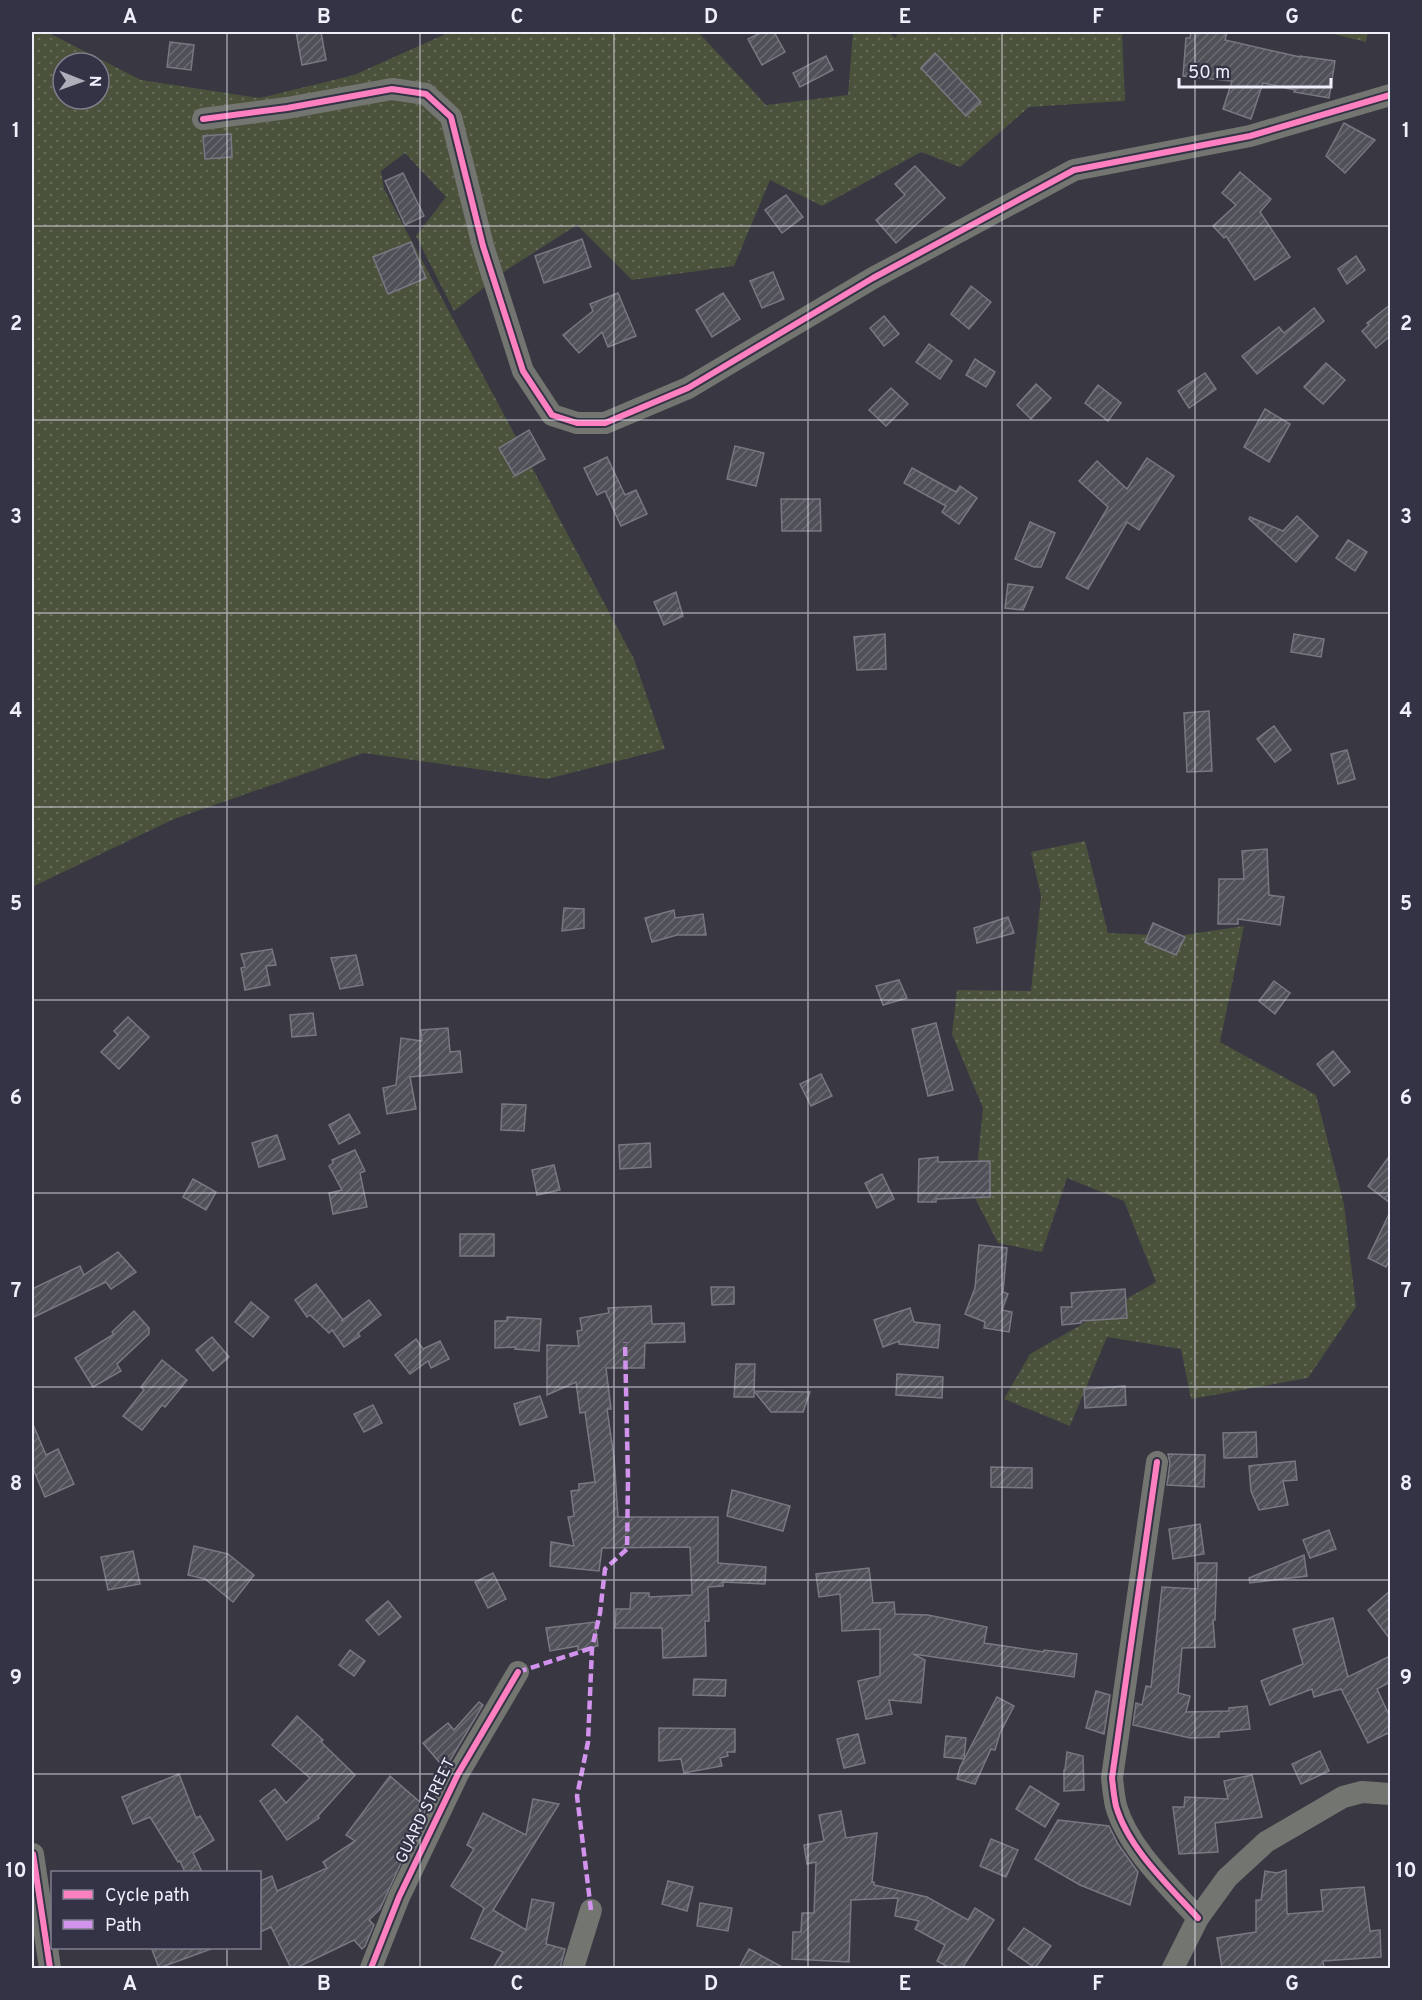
<svg xmlns="http://www.w3.org/2000/svg" width="1422" height="2000" font-family="Overpass,sans-serif">
  <defs>
    <pattern id="grass-dots" width="8" height="8" patternUnits="userSpaceOnUse" patternTransform="scale(1.5)"><rect width="8" height="8" fill="#4b523c"/><path d="M2 2h.1M6 6h.1" fill="none" stroke="#656b59" stroke-width="1.8" stroke-linecap="round"/></pattern>
    <pattern id="building-hatch" width="6" height="6" patternUnits="userSpaceOnUse" patternTransform="scale(1.5)"><rect width="6" height="6" fill="#505058"/><path d="M-1 1l2-2M0 6l6-6M5 7l2-2" fill="none" stroke="#6a6a71"/></pattern>
  </defs>
  <rect width="100%" height="100%" fill="#383742"/>
  <g fill="url(#grass-dots)" fill-rule="evenodd">
    <path d="M32,32H47L141,80L260,98L354,75L450,32H698L766,105L848,95L853,32H889L895,38L899,32H1122L1125,101L1029,107L960,167L921,152L822,206L770,180L734,266L632,280L577,225L508,269L454,311L416,236L446,197L405,153L381,171L384,189L634,659L665,749L547,779L364,753L174,819L32,887ZM63,63H99V99H63Z"/>
    <polygon points="1325,32 1368,32 1366,42"/>
    <polygon points="1085,841 1108,933 1177,936 1244,926 1220,1042 1316,1095 1344,1204 1356,1307 1308,1378 1191,1399 1181,1349 1107,1337 1070,1426 1004,1399 1030,1354 1156,1282 1124,1201 1067,1178 1042,1252 998,1243 974,1196 983,1108 952,1034 957,990 1031,991 1041,896 1031,852"/>
  </g>
  <g fill="url(#building-hatch)" stroke="#797882" stroke-width="1.5">
    <polygon points="296,32 321,32 326,60 302,65"/>
    <polygon points="762,32 774,32 785,52 762,65 748,39"/>
    <polygon points="1191,32 1227,32 1225,40 1300,57 1300,56 1335,61 1329,98 1294,92 1295,90 1263,83 1251,119 1223,109 1232,81 1183,76 1186,38 1190,38"/>
    <polygon points="170,42 194,45 191,70 167,67"/>
    <polygon points="935,53 981,102 966,116 921,68"/>
    <polygon points="826,56 833,70 800,87 793,73"/>
    <polygon points="1344,123 1375,140 1345,173 1326,156"/>
    <polygon points="231,134 232,157 205,159 203,136"/>
    <polygon points="915,166 945,198 896,243 876,220 905,195 895,184"/>
    <polygon points="1240,172 1271,199 1260,212 1290,257 1255,280 1226,236 1224,238 1213,226 1236,205 1222,193"/>
    <polygon points="403,173 424,216 405,225 385,181"/>
    <polygon points="786,195 803,217 782,233 765,210"/>
    <polygon points="582,239 591,267 544,283 535,256"/>
    <polygon points="411,242 426,278 388,294 373,257"/>
    <polygon points="1356,256 1365,270 1347,284 1338,269"/>
    <polygon points="773,272 784,299 762,308 750,281"/>
    <polygon points="971,286 991,302 969,329 951,314"/>
    <polygon points="618,293 636,336 608,347 602,332 579,353 563,335 593,311 590,304"/>
    <polygon points="723,293 740,319 712,337 696,310"/>
    <polygon points="1390,305 1390,336 1376,348 1362,331 1369,325 1367,323"/>
    <polygon points="1314,308 1324,321 1257,374 1242,356 1279,327 1284,333"/>
    <polygon points="884,316 899,334 884,346 870,328"/>
    <polygon points="929,344 952,361 940,379 916,362"/>
    <polygon points="975,359 995,372 986,387 966,375"/>
    <polygon points="1326,363 1345,380 1323,404 1304,387"/>
    <polygon points="1205,373 1216,389 1189,408 1178,391"/>
    <polygon points="1036,384 1051,398 1031,419 1017,405"/>
    <polygon points="1098,385 1121,403 1108,421 1085,403"/>
    <polygon points="891,388 908,404 886,426 869,410"/>
    <polygon points="1265,409 1290,424 1269,462 1244,447"/>
    <polygon points="529,430 545,459 515,476 499,448"/>
    <polygon points="735,446 764,453 756,486 727,479"/>
    <polygon points="607,457 625,495 636,490 647,514 621,526 605,491 597,495 584,468"/>
    <polygon points="1147,458 1174,476 1139,530 1127,522 1088,589 1066,578 1108,507 1079,481 1097,461 1127,489"/>
    <polygon points="912,468 956,492 960,486 977,498 959,524 942,512 946,506 904,483"/>
    <polygon points="781,499 820,499 821,531 782,531"/>
    <polygon points="1297,516 1318,536 1296,562 1249,519 1250,517 1283,531"/>
    <polygon points="1030,522 1055,533 1041,567 1034,567 1015,559"/>
    <polygon points="1348,540 1367,552 1355,571 1336,558"/>
    <polygon points="1008,584 1033,587 1023,610 1005,608"/>
    <polygon points="676,592 683,616 664,625 654,602"/>
    <polygon points="885,634 886,669 857,670 854,637"/>
    <polygon points="1294,634 1324,639 1321,657 1291,652"/>
    <polygon points="1209,711 1212,771 1187,772 1184,713"/>
    <polygon points="1274,726 1291,750 1275,762 1257,739"/>
    <polygon points="1347,750 1355,779 1338,784 1331,754"/>
    <polygon points="1267,849 1269,895 1284,897 1280,925 1238,919 1238,924 1218,924 1219,879 1244,879 1242,851"/>
    <polygon points="564,908 584,909 584,928 562,931"/>
    <polygon points="674,910 675,918 703,914 706,935 677,935 652,942 645,918"/>
    <polygon points="1008,917 1014,933 977,943 974,928"/>
    <polygon points="1153,923 1185,937 1176,955 1145,942"/>
    <polygon points="272,949 276,965 266,966 270,985 245,990 241,968 245,967 241,954"/>
    <polygon points="356,955 363,985 340,989 331,958"/>
    <polygon points="899,980 907,998 883,1005 876,986"/>
    <polygon points="1274,981 1290,993 1275,1014 1259,1001"/>
    <polygon points="313,1013 316,1035 292,1037 290,1015"/>
    <polygon points="128,1017 149,1037 119,1069 101,1052 118,1035 114,1031"/>
    <polygon points="936,1023 953,1090 928,1096 912,1029"/>
    <polygon points="448,1028 450,1052 460,1051 462,1072 410,1077 416,1109 387,1114 383,1088 396,1085 401,1038 422,1041 421,1030"/>
    <polygon points="1333,1051 1350,1072 1334,1086 1317,1064"/>
    <polygon points="821,1074 832,1096 811,1106 800,1084"/>
    <polygon points="502,1104 526,1105 524,1131 501,1130"/>
    <polygon points="349,1114 360,1133 339,1144 329,1125"/>
    <polygon points="277,1135 285,1159 259,1167 252,1143"/>
    <polygon points="650,1143 651,1167 620,1169 619,1145"/>
    <polygon points="355,1150 365,1171 360,1173 367,1207 333,1214 329,1193 342,1190 329,1166 333,1163 332,1160"/>
    <polygon points="1390,1155 1390,1203 1368,1186"/>
    <polygon points="938,1157 938,1162 990,1161 990,1197 936,1199 936,1202 918,1202 919,1159"/>
    <polygon points="554,1165 560,1190 537,1195 532,1170"/>
    <polygon points="882,1174 894,1199 877,1208 865,1183"/>
    <polygon points="193,1179 216,1192 206,1210 183,1197"/>
    <polygon points="1390,1212 1390,1258 1386,1267 1368,1258"/>
    <rect x="460" y="1234" width="34" height="22"/>
    <polygon points="979,1245 1007,1248 1003,1292 1008,1294 1002,1310 1012,1312 1009,1332 984,1328 985,1322 965,1314 975,1288"/>
    <polygon points="118,1252 136,1272 111,1289 106,1282 32,1318 32,1289 80,1266 84,1275"/>
    <polygon points="316,1284 343,1320 341,1321 369,1300 381,1315 358,1333 360,1336 344,1347 332,1330 329,1333 310,1315 307,1317 295,1300"/>
    <polygon points="711,1287 734,1287 734,1304 712,1305"/>
    <polygon points="1125,1289 1127,1318 1081,1321 1081,1323 1062,1325 1061,1307 1072,1307 1071,1293"/>
    <polygon points="251,1302 269,1317 253,1337 235,1322"/>
    <polygon points="651,1306 652,1324 684,1323 685,1342 645,1343 644,1368 606,1368 611,1409 607,1409 614,1457 618,1517 718,1517 718,1563 766,1567 765,1584 723,1582 723,1586 708,1587 709,1621 705,1621 706,1656 663,1658 662,1628 615,1628 616,1609 630,1609 631,1593 649,1593 649,1597 692,1595 690,1547 602,1548 599,1571 550,1566 551,1542 574,1546 568,1517 574,1516 571,1491 579,1490 579,1484 595,1482 585,1412 580,1413 576,1382 547,1395 547,1345 579,1346 577,1331 582,1330 580,1318 609,1313 608,1308"/>
    <polygon points="910,1308 914,1322 940,1325 938,1348 899,1344 899,1341 883,1347 874,1320"/>
    <polygon points="134,1311 149,1328 149,1334 117,1364 121,1371 93,1387 75,1358 114,1334 112,1332"/>
    <polygon points="507,1317 541,1319 539,1351 515,1349 516,1347 495,1348 495,1321 507,1321"/>
    <polygon points="212,1337 229,1357 213,1371 196,1350"/>
    <polygon points="416,1339 423,1349 440,1341 449,1359 431,1368 428,1361 410,1374 395,1355"/>
    <polygon points="162,1360 187,1380 165,1407 162,1405 142,1430 123,1416 144,1390 141,1387"/>
    <polygon points="736,1364 755,1364 754,1391 810,1392 803,1412 771,1412 754,1391 754,1397 734,1397"/>
    <polygon points="897,1374 943,1377 942,1398 896,1395"/>
    <polygon points="1125,1386 1126,1405 1085,1408 1084,1389"/>
    <polygon points="540,1396 547,1417 520,1425 514,1404"/>
    <polygon points="373,1405 382,1423 364,1432 354,1414"/>
    <polygon points="32,1422 46,1455 58,1449 74,1484 45,1497 32,1466"/>
    <polygon points="1256,1432 1257,1457 1224,1458 1223,1433"/>
    <polygon points="1168,1454 1205,1455 1204,1487 1167,1485 1170,1463"/>
    <polygon points="1295,1461 1297,1480 1283,1481 1288,1505 1259,1510 1251,1491 1249,1466"/>
    <polygon points="991,1467 1032,1468 1032,1488 991,1487"/>
    <polygon points="732,1490 790,1506 783,1531 727,1516"/>
    <polygon points="1200,1524 1204,1554 1173,1559 1169,1529"/>
    <polygon points="1329,1530 1336,1549 1310,1558 1303,1540"/>
    <polygon points="194,1546 228,1554 254,1575 233,1602 205,1579 188,1575"/>
    <polygon points="133,1551 140,1584 108,1590 101,1557"/>
    <polygon points="1304,1555 1307,1576 1250,1583 1249,1578"/>
    <polygon points="1197,1563 1217,1563 1215,1620 1213,1620 1215,1647 1182,1648 1178,1693 1190,1696 1186,1712 1229,1711 1229,1708 1247,1706 1250,1729 1219,1732 1219,1737 1190,1738 1133,1725 1136,1703 1142,1705 1146,1686 1151,1687 1162,1587 1198,1589"/>
    <polygon points="869,1568 873,1603 894,1602 895,1614 928,1615 987,1627 984,1643 1044,1652 1044,1650 1077,1654 1074,1677 913,1654 925,1660 921,1703 889,1700 892,1714 866,1719 858,1681 880,1676 880,1629 842,1631 840,1594 819,1597 816,1574"/>
    <polygon points="493,1573 506,1599 488,1608 475,1582"/>
    <polygon points="1390,1591 1390,1639 1368,1610"/>
    <polygon points="388,1601 401,1617 379,1635 366,1620"/>
    <polygon points="1333,1618 1348,1677 1390,1656 1390,1682 1377,1689 1390,1717 1390,1732 1368,1743 1341,1689 1314,1697 1312,1689 1270,1705 1261,1681 1303,1664 1293,1629"/>
    <polygon points="595,1622 598,1646 578,1650 578,1646 550,1651 546,1628"/>
    <polygon points="350,1650 365,1661 354,1676 339,1665"/>
    <polygon points="694,1679 726,1680 725,1696 693,1695"/>
    <polygon points="1096,1691 1110,1695 1104,1734 1086,1728"/>
    <polygon points="997,1697 1014,1706 1000,1733 995,1750 991,1749 975,1784 957,1779 960,1767"/>
    <polygon points="479,1702 483,1705 445,1769 423,1743 448,1723 454,1730"/>
    <polygon points="297,1716 323,1740 321,1742 355,1775 318,1816 319,1818 287,1840 260,1801 275,1789 286,1803 310,1778 272,1745"/>
    <polygon points="659,1728 735,1729 735,1752 727,1752 728,1756 720,1758 722,1766 684,1773 681,1759 659,1761"/>
    <polygon points="858,1734 865,1763 844,1768 837,1739"/>
    <polygon points="946,1736 966,1738 964,1759 944,1757"/>
    <polygon points="1320,1751 1329,1771 1301,1784 1292,1764"/>
    <polygon points="1067,1752 1083,1756 1084,1790 1064,1791 1064,1770 1065,1770"/>
    <polygon points="179,1774 196,1818 200,1816 214,1840 193,1853 202,1872 185,1872 180,1861 178,1862 150,1817 133,1824 122,1797"/>
    <polygon points="1252,1775 1262,1817 1215,1823 1218,1852 1179,1854 1173,1807 1184,1807 1185,1797 1228,1799 1224,1781"/>
    <polygon points="390,1776 422,1804 420,1807 425,1811 418,1826 410,1837 412,1839 380,1909 369,1920 374,1925 365,1946 362,1949 354,1940 296,1968 291,1968 271,1927 260,1932 260,1881 272,1876 277,1891 327,1868 323,1862 355,1841 346,1835"/>
    <polygon points="1030,1786 1059,1804 1045,1827 1016,1809"/>
    <polygon points="533,1799 559,1804 493,1910 526,1930 532,1899 554,1903 546,1944 565,1949 560,1968 493,1968 503,1952 471,1938 484,1908 451,1886 474,1849 467,1845 483,1813 526,1835"/>
    <polygon points="841,1811 846,1838 877,1833 872,1882 874,1882 874,1885 927,1897 968,1920 975,1908 994,1920 962,1968 950,1968 937,1961 945,1945 915,1929 919,1921 895,1916 898,1898 851,1900 849,1962 792,1959 793,1932 801,1932 802,1913 814,1913 816,1862 807,1864 804,1845 824,1841 819,1815"/>
    <polygon points="1058,1820 1109,1826 1118,1844 1138,1872 1130,1905 1080,1885 1035,1859"/>
    <polygon points="991,1839 1018,1850 1006,1877 980,1866"/>
    <polygon points="1286,1870 1287,1914 1323,1911 1321,1890 1364,1887 1370,1931 1380,1930 1381,1957 1323,1961 1324,1968 1222,1968 1217,1938 1256,1932 1256,1900 1261,1900 1265,1871 1277,1873"/>
    <polygon points="668,1881 693,1887 687,1911 662,1904"/>
    <polygon points="700,1903 732,1908 728,1931 697,1926"/>
    <polygon points="1024,1928 1051,1946 1035,1968 1008,1949"/>
    <polygon points="151,1947 211,1947 211,1949 159,1968"/>
    <polygon points="749,1949 784,1968 739,1968"/>
  </g>
  <g fill="none" stroke-linecap="round" stroke-linejoin="round">
    <g stroke="#737570" stroke-width="22">
      <polyline points="203,119 287,108 392,89 426,94 451,117 483,246 523,371 552,415 577,423 605,423 688,388 873,278 1074,170 1250,136 1390,95"/>
      <path d="M1157,1462L1112,1778C1113,1787 1114,1797 1116,1806C1128,1848 1169,1886 1198,1918"/>
      <polyline points="33,1854 50,1968"/>
      <polyline points="371,1968 399,1897 458,1774 518,1672"/>
      <polyline points="573,1968 591,1910"/>
      <polyline points="1173,1968 1198,1918 1227,1878 1266,1842 1343,1797 1362,1792 1390,1794"/>
    </g>
    <g stroke="#d193ec" stroke-width="4.5" stroke-dasharray="9 4.5" stroke-linecap="butt">
      <polyline points="518,1672 592,1648"/>
      <polyline points="591,1910 577,1796 588,1742 592,1648 600,1613 605,1569 627,1549 628,1479 625,1342"/>
    </g>
    <defs>
      <g id="cycleway">
        <polyline points="203,119 287,108 392,89 426,94 451,117 483,246 523,371 552,415 577,423 605,423 688,388 873,278 1074,170 1250,136 1390,95"/>
        <path d="M1157,1462L1112,1778C1113,1787 1114,1797 1116,1806C1128,1848 1169,1886 1198,1918"/>
        <polyline points="33,1854 50,1968"/>
        <polyline points="371,1968 399,1897 458,1774 518,1672"/>
      </g>
    </defs>
    <use href="#cycleway" stroke="#343346" stroke-width="10"/>
    <use href="#cycleway" stroke="#ff80c0" stroke-width="6"/>
  </g>
  <path fill="none" stroke="#efeffb" stroke-width="1.5" stroke-opacity="0.55" d="M227,32V1872M420,32V1968M614,32V1968M808,32V1968M1002,32V1968M1195,32V1968M32,226H1390M32,420H1390M32,613H1390M32,807H1390M32,1000H1390M32,1193H1390M32,1387H1390M32,1580H1390M32,1774H1390M227,1948V1968"/>
  <g text-anchor="middle" dominant-baseline="central" stroke-width="4.5" stroke-linejoin="round" paint-order="stroke">
    <g font-size="16" fill="#efeffb" stroke="#343346">
      <text transform="translate(426 1811) rotate(-64)">GUARD STREET</text>
    </g>
  </g>
  <rect width="1422" height="2000" fill="none" stroke="#343346" stroke-width="66"/>
  <rect x="51" y="1871" width="210" height="78" fill="#343346" stroke="#7f7e8e" stroke-width="1.5"/>
  <rect x="63" y="1890" width="30" height="9" fill="#ff80c0" stroke="#7f7e8e" stroke-width="1.5"/>
  <text x="105" y="1901" font-size="18" fill="#efeffb">Cycle path</text>
  <rect x="63" y="1920" width="30" height="9" fill="#d193ec" stroke="#7f7e8e" stroke-width="1.5"/>
  <text x="105" y="1931" font-size="18" fill="#efeffb">Path</text>
  <g transform="translate(81 81) rotate(91)"><circle r="28" fill="#343346" stroke="#7f7e8e" stroke-width="1.5"/>
  <path d="M0-4.5L10 22L0 15L-10 22Z" fill="#afafba"/>
  <text y="-9" font-size="16" font-weight="bold" text-anchor="middle" fill="#efeffb">N</text>
  </g>
  <path d="M1179 78v9h152v-9" fill="none" stroke="#efeffb" stroke-width="3"/>
  <text x="1188" y="78" font-size="18" fill="#efeffb" stroke="#343346" stroke-width="4.5" paint-order="stroke">50 m</text>
  <rect x="33" y="33" width="1356" height="1934" fill="none" stroke="#efeffb" stroke-width="2"/>
  <g font-size="20" text-anchor="middle" font-weight="bold" fill="#efeffb">
    <text x="130" y="23">A</text>
    <text x="324" y="23">B</text>
    <text x="517" y="23">C</text>
    <text x="711" y="23">D</text>
    <text x="905" y="23">E</text>
    <text x="1098" y="23">F</text>
    <text x="1292" y="23">G</text>
    <text x="16" y="137">1</text>
    <text x="1406" y="137">1</text>
    <text x="16" y="330">2</text>
    <text x="1406" y="330">2</text>
    <text x="16" y="523">3</text>
    <text x="1406" y="523">3</text>
    <text x="16" y="717">4</text>
    <text x="1406" y="717">4</text>
    <text x="16" y="910">5</text>
    <text x="1406" y="910">5</text>
    <text x="16" y="1104">6</text>
    <text x="1406" y="1104">6</text>
    <text x="16" y="1297">7</text>
    <text x="1406" y="1297">7</text>
    <text x="16" y="1490">8</text>
    <text x="1406" y="1490">8</text>
    <text x="16" y="1684">9</text>
    <text x="1406" y="1684">9</text>
    <text x="16" y="1877">10</text>
    <text x="1406" y="1877">10</text>
    <text x="130" y="1990">A</text>
    <text x="324" y="1990">B</text>
    <text x="517" y="1990">C</text>
    <text x="711" y="1990">D</text>
    <text x="905" y="1990">E</text>
    <text x="1098" y="1990">F</text>
    <text x="1292" y="1990">G</text>
  </g>
</svg>
